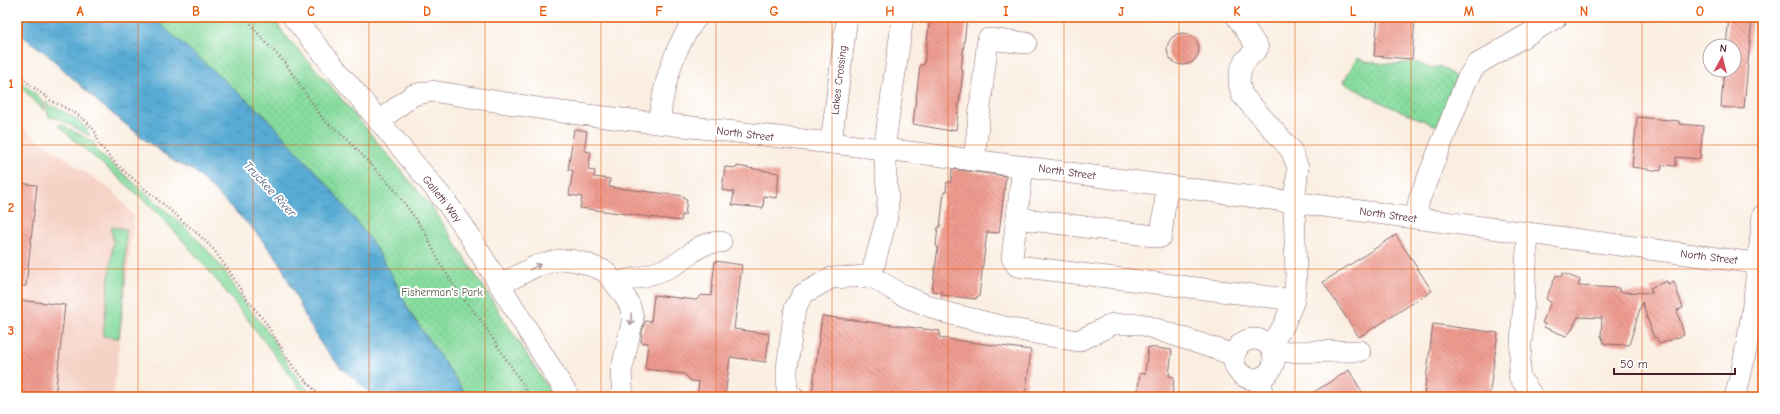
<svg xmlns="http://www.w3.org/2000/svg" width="1780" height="414" font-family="'Comic Neue',sans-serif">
  <defs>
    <pattern id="grass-dots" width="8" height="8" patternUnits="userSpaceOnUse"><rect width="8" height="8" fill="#87dc9f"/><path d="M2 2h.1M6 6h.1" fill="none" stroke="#76bc89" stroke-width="1.8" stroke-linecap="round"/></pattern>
    <pattern id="water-ripples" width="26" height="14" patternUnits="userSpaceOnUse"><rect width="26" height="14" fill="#58abd4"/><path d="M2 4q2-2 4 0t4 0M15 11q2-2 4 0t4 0" fill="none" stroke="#4b8bac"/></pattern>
    <pattern id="building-back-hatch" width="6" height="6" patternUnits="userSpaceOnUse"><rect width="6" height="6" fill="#f09c90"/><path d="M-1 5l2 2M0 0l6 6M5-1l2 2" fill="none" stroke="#c47f76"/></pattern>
  </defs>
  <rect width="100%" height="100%" fill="#fff"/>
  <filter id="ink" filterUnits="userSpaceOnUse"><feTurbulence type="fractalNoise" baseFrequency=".025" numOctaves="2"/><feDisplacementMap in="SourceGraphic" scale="8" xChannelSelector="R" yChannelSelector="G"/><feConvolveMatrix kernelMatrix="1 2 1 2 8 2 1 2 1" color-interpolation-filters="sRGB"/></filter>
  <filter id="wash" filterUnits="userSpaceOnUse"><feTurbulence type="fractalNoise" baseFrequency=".012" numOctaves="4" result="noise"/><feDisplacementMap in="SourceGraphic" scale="16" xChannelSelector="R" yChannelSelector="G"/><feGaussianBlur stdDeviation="0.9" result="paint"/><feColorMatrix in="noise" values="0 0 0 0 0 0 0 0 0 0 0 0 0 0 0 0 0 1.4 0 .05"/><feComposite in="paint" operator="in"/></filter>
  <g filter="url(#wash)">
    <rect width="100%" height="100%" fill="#faeee1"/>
    <polygon fill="#f6d1c5" points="17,123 37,139 114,192 134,216 113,397 17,397"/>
    <g fill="url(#grass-dots)" stroke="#687e65">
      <polygon points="151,17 273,17 284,34 330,85 434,210 554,397 468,397 409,311 393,277 372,242 332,190 265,116"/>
      <path d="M1357,58C1369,63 1385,64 1398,64C1402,64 1406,62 1411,62C1423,62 1426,72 1440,66L1457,78L1437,126C1404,113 1373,100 1343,82Z"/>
    </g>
    <g fill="#87dc9f" stroke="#687e65">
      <polygon points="17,78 41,99 44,111 17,83"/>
      <path d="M45,102C60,111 84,118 90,136C76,130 64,118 49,117Z"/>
      <path d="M61,124L93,142L99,153L185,227L202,244L225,271L244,302L268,332L295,375L304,386L316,397H306C261,337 216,275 164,220C131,185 92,158 58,125Z"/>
      <polygon points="111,227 126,229 125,282 119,338 103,336 113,241"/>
    </g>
    <polygon fill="url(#water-ripples)" stroke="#516580" points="17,17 151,17 158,22 265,116 332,190 372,242 393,277 409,311 468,397 372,397 365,388 342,369 323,347 308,322 280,263 253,229 194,171 175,162 145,140 98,102 48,55 17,32"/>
    <g id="blocks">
      <g fill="url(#building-back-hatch)">
        <polygon points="930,17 967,17 961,70 963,71 956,130 951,129 951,131 913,124 920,65 924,65"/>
        <polygon points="1378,17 1415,17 1412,59 1374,56"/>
        <polygon points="1729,17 1752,17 1744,109 1721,107 1724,70 1734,70 1734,46 1726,46"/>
        <circle cx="1183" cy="49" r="16"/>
        <polygon points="1637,117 1679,121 1679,124 1703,126 1700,159 1676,157 1676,166 1662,165 1661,171 1632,167"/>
        <polygon points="574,129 587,131 584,151 591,152 588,170 595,171 594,177 610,179 609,187 684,196 684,199 687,199 685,215 682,215 681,221 580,208 582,197 569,195 573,170 568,170"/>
        <polygon points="737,166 779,173 777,198 764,196 763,208 732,205 734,192 722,190 725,167 737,168"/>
        <polygon points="952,169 1006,176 999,233 987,232 979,297 976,297 976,299 941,295 942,292 932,291 938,247 936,246 938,227 940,227 944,192 946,192 947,182 951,182"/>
        <polygon points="17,183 37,185 26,286 17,285"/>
        <polygon points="1396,235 1432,291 1359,337 1323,282"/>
        <polygon points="715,261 742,265 734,329 769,334 766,362 730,357 725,397 697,397 699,382 691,381 684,374 645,369 648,343 641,342 642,332 645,321 651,322 654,295 696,300 702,295 711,296"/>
        <polygon points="1563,273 1580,280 1578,286 1619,288 1619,292 1652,293 1650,288 1667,281 1668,285 1674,282 1683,308 1677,310 1684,335 1660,344 1656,337 1654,338 1642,302 1629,345 1604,344 1602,337 1601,337 1602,318 1578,317 1571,331 1566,336 1544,327 1545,324 1542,323 1551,302 1546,299 1556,275 1561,277"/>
        <polygon points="17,300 65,305 55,397 17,397"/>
        <polygon points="822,316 940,331 940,338 1031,350 1025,397 837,397 812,394"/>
        <polygon points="1433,324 1498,333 1489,397 1424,397"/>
        <polygon points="1148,347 1172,350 1169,376 1174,377 1172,397 1137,397 1140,373 1145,374"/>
        <polygon points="1349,370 1365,397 1306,397"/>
      </g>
    </g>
  </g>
  <g filter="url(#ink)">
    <use href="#blocks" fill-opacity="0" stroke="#88676b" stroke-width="1"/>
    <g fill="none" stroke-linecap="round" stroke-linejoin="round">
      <defs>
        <g id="minor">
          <polyline points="293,17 446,202 464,227 569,397"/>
          <polyline points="1237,17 1258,48 1244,62 1240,72 1239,83 1242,95 1291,150 1298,168 1294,202 1296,277 1294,300 1283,327 1269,346"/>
          <polyline points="379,121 413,95 432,91 562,112 935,155 1763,264"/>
          <path d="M659,123C663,86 673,47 697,17"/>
          <polyline points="831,143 847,17"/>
          <polyline points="974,160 988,39 1026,43"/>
          <polyline points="1023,166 1012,258 1017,266 1294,300"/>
          <polyline points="1017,218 1161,237 1167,185"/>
          <polyline points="1416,218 1419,200 1467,79 1476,65 1557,17"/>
          <polyline points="1528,233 1519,376 1533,397"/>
          <polyline points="871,276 900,294 926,305 947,313 1013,329 1078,341 1113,324 1141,324 1234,355"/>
          <path d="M615,282C635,279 654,275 672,266C693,256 694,243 721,242"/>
          <polyline points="500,285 536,266 558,260 571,260 584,263 605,271 624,295 630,306 633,318 621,373 623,397"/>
          <circle cx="1254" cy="359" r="20"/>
          <polyline points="1272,352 1360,351"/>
          <polyline points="793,397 787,392 787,368 795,308 803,294 831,278 871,276 887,217 888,200 884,149 903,17"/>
          <polyline points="1261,397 1262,377"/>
          <path d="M1735,397C1751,340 1757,274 1763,215"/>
        </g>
      </defs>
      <use href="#minor" stroke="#88676b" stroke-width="22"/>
      <g stroke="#88676b" stroke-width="2.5" stroke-dasharray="1 3" stroke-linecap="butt">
        <polyline points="246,17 260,36 285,63 323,119 348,140 394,189 425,232 439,262 457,290 482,322 531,397"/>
        <polyline points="17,71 29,84 50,100 77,114 86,121 95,131 99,144 117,165 198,234 213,249 230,272 245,297 266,323 294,368 321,397"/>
      </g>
      <use href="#minor" stroke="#fff" stroke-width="21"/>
    </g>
    <defs><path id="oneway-shaft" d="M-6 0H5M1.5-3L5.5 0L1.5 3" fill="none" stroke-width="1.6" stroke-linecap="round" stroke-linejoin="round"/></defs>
    <g stroke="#ae9aa0">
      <use href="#oneway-shaft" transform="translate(535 267) rotate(-26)"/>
      <use href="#oneway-shaft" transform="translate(631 319) rotate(92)"/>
    </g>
  </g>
  <path fill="none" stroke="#e8590c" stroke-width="1" stroke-opacity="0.55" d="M138,17V397M253,17V397M369,17V397M485,17V397M601,17V397M716,17V397M832,17V397M948,17V397M1064,17V397M1179,17V397M1295,17V397M1411,17V397M1527,17V397M1642,17V397M17,145H1763M17,269H1763"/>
  <g text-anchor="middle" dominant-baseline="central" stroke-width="4" stroke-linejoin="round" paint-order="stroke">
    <g font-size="11" fill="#4a1f2b" stroke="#fff">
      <text transform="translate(839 80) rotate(-83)">Lakes Crossing</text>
      <text transform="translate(745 134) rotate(7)">North Street</text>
      <text transform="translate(1067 172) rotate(8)">North Street</text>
      <text transform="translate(442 199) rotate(52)">Galletti Way</text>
      <text transform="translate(1388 215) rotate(8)">North Street</text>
      <text transform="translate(1709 257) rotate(7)">North Street</text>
    </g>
    <g font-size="11" fill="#5c584e" stroke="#fff">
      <text x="442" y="292">Fisherman's Park</text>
    </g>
    <g font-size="12" font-style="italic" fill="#505e77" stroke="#fff">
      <text transform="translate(270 189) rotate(47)">Truckee River</text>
    </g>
  </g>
  <rect width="1780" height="414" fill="none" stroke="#fff" stroke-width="44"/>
  <g transform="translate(1722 58) rotate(7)"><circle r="19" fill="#ffffff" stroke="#b7a5aa"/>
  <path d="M0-3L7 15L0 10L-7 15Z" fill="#d1495b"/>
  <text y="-6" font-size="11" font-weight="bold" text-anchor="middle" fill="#4a1f2b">N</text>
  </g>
  <path d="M1614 368v6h121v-6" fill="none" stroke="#4a1f2b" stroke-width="2"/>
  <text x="1620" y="368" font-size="12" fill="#4a1f2b" stroke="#ffffff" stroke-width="3" paint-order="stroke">50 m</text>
  <rect x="22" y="22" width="1736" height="370" fill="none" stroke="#e8590c" stroke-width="1.5"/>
  <g font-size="13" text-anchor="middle" font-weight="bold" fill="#e8590c">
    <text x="80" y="16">A</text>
    <text x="196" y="16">B</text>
    <text x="311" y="16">C</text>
    <text x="427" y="16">D</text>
    <text x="543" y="16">E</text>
    <text x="659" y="16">F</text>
    <text x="774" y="16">G</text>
    <text x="890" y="16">H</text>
    <text x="1006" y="16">I</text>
    <text x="1121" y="16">J</text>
    <text x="1237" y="16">K</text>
    <text x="1353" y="16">L</text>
    <text x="1469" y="16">M</text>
    <text x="1584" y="16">N</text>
    <text x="1700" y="16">O</text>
    <text x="11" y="88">1</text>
    <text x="11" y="212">2</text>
    <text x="11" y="335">3</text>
  </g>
</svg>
